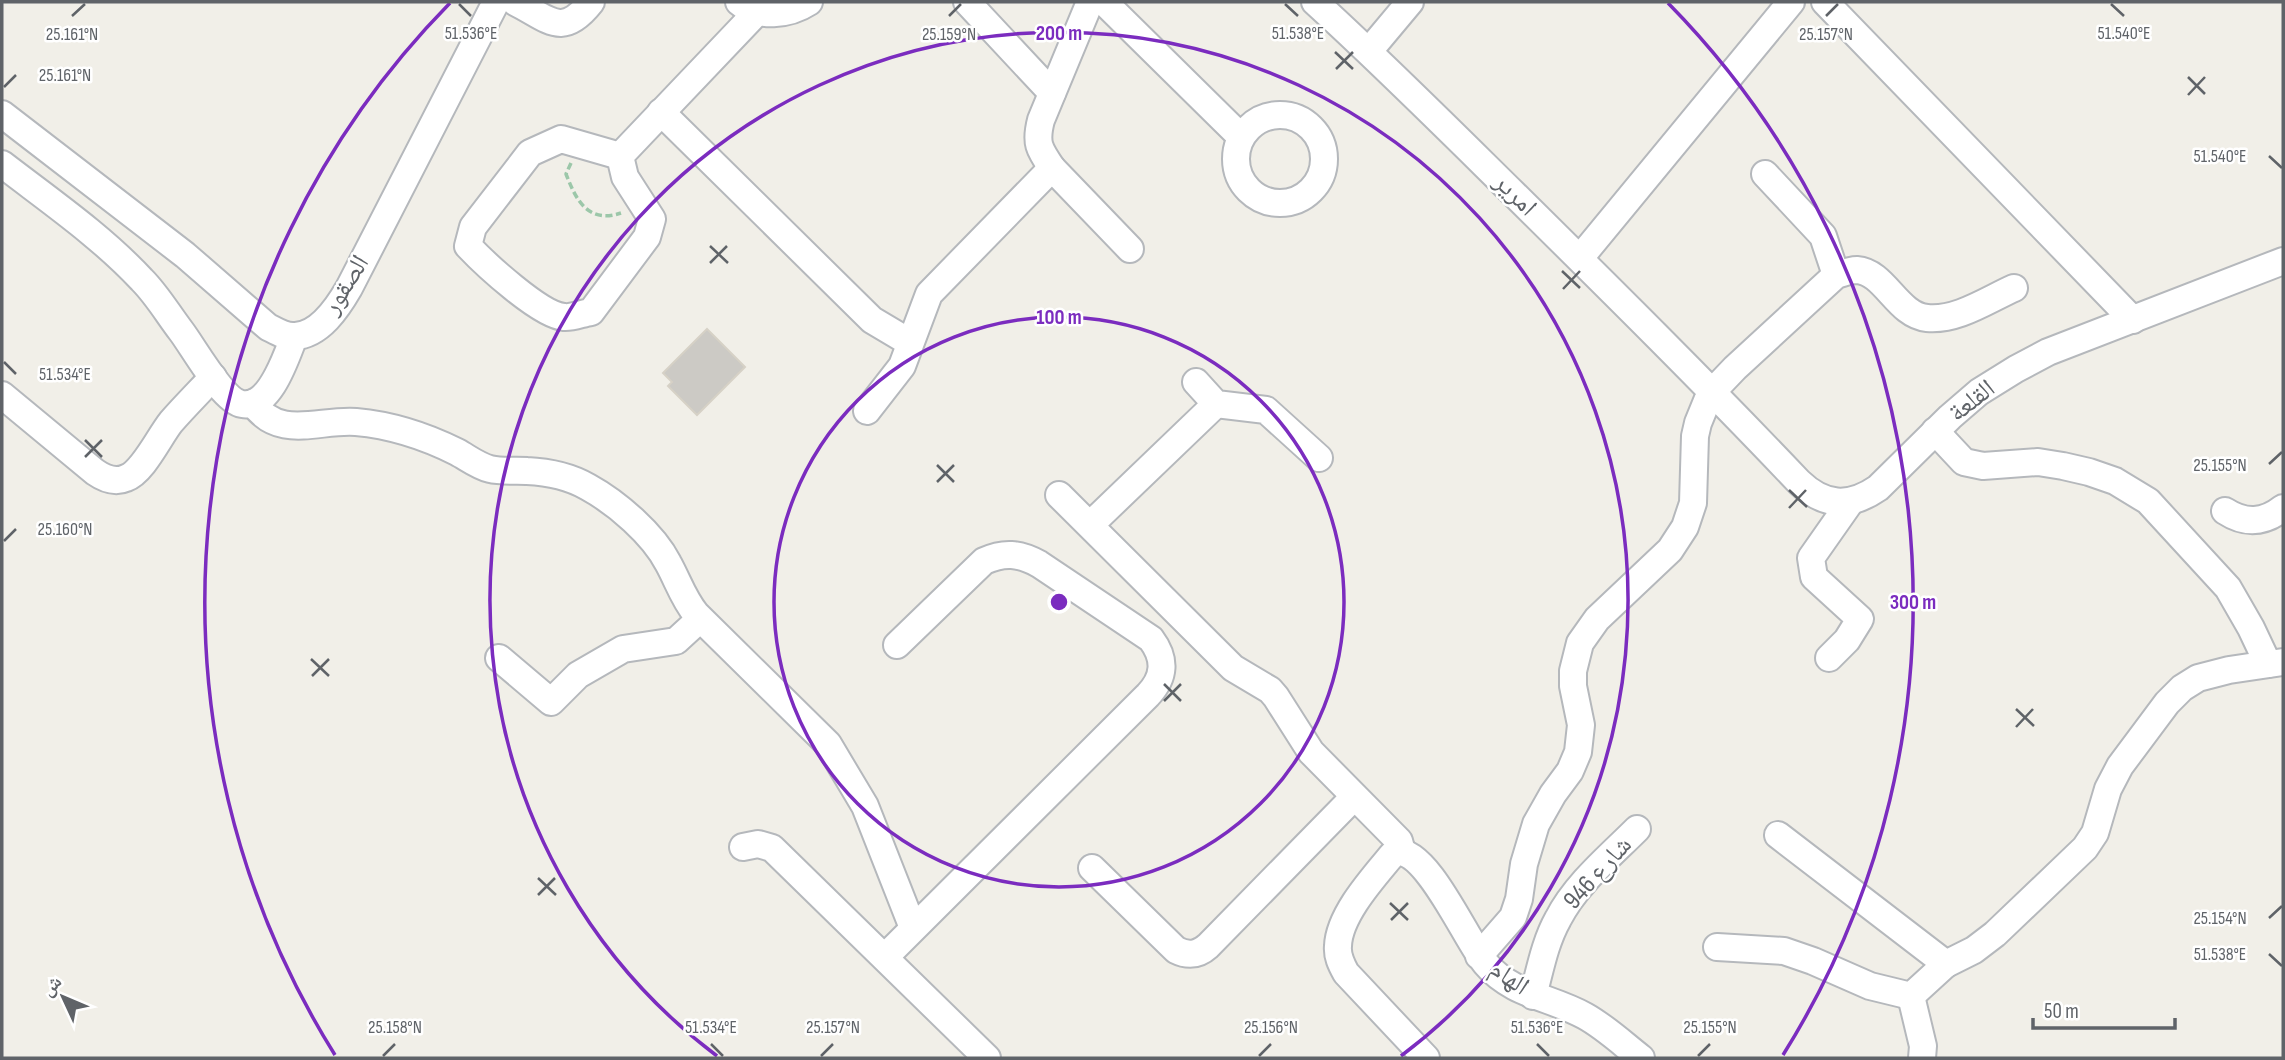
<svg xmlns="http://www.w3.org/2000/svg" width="2285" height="1060" font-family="'Sofia Sans Condensed','Noto Naskh Arabic',sans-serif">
  <rect width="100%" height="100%" fill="#f1efe8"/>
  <polygon fill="#cccac5" stroke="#d6d1c6" stroke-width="2" points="707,329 745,367 697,415 668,386 672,382 663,373"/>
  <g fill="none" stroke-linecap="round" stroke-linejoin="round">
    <defs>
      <g id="minor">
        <path d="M515,2C549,19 562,39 591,2"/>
        <path d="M739,2C758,19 789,15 809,2"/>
        <polyline points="967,2 1052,93"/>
        <polyline points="1104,2 1240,136"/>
        <path d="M1315,2C1383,64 1448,129 1514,194C1610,289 1706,384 1799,482C1824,506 1849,508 1878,488L1950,417L1979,392L2016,369L2048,352L2283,261"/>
        <polyline points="1825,2 2133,320"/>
        <polyline points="1369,51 1410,2"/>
        <polyline points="661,112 872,320 909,342"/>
        <path d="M2,114L185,255L268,327C276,331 285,337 295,336C320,335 338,307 349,288L496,2"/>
        <circle cx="1280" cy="159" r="44"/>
        <path d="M620,156L561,139L530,153L473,227L468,246C485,264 540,315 564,317C572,318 583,313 591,312L647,237L652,219L625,177L620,156L757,12"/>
        <path d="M2,164C50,201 101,236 142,280C157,295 168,314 181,331C194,348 223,401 242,404C270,409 286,357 294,337"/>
        <path d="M1052,168C1039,149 1035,143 1041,120L1090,2"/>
        <polyline points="1765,174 1823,236 1836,275"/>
        <polyline points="1580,258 1791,2"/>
        <polyline points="1196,382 1216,404 1266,410 1319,458"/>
        <path d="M2,395L95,472C105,479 115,483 126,478C143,472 159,437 171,422C184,407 199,392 213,377"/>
        <path d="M253,403C279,441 319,419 356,422C390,425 427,437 457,452C468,458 478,466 490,469C502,472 515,470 527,471C549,472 569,476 588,487C617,503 653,534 668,563C678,581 683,598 696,614L828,744L865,806L913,928"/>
        <polyline points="867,411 902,366 929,294 1052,168 1130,249"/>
        <polyline points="1935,431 1964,462 1983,466 2038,462 2063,466 2089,472 2115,481 2148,501 2228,588 2251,628 2268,664"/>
        <polyline points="1059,495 1233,668 1270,690 1276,697 1311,752 1399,841 1402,852"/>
        <path d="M2225,511C2245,524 2264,523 2283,508"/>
        <polyline points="1090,525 1216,404"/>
        <polyline points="499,658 551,702 578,675 623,649 676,641 700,619"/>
        <polyline points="1829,658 1847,640 1860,619 1814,577 1811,558 1851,501"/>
        <polyline points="1778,835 1946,964 1974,950 1995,934 2085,848 2095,833 2108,789 2120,766 2167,703 2182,688 2198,678 2229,670 2283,662"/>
        <polyline points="743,847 758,844 772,848 987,1058"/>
        <path d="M1092,868L1176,950C1188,956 1198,955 1208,946L1354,797"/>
        <polyline points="1717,947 1784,951 1813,961 1870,986 1911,996 1946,964"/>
        <path d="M1479,956L1513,917L1519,899L1524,864L1536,824L1553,794L1570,771L1578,752L1581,725L1573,686V671L1580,643L1597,619L1670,550L1685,527L1693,503L1695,436L1698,423L1707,401L1713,391L1735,368L1836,275C1842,273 1851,270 1857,270C1885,272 1897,315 1927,318C1957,321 1987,300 2014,288"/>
        <path d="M885,957L1148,695C1165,677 1166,659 1151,639L1039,564C1019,553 1004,552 984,561L897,645"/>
        <path d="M1533,996C1540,970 1545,942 1558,919C1576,884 1609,857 1637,829"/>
        <polyline points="1911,996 1923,1046 1922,1058"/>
        <path d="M1426,1058L1346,973C1341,964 1337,956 1338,946C1339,915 1373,878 1392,855L1398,852C1429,852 1466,940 1486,964C1512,995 1551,997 1585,1016C1605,1027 1623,1044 1641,1058"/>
      </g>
    </defs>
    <use href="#minor" stroke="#b5b8bc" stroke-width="30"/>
    <path stroke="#9cc7a9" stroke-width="3.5" stroke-dasharray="7 3.5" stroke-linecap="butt" d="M571,163L566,174C576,200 588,224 621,213"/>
    <use href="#minor" stroke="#fff" stroke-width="26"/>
  </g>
  <path fill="none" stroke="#5f6368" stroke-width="2.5" d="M459,4L471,16M1285,4L1298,16M2111,4L2124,16M72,16L85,4M949,16L961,4M1826,16L1838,4M1335,52L1353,69M1336,69L1353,52M2188,77L2205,94M4,87L16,75M2188,95L2205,77M2269,156L2282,168M710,246L728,263M710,263L727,246M1562,271L1580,288M1563,289L1580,271M4,362L16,374M85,440L102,457M85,457L102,440M2269,464L2282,452M937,465L954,482M937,482L954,465M1789,490L1807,507M1789,508L1806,490M4,541L16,529M311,659L329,676M312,676L329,659M1164,684L1181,701M1164,701L1181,684M2016,709L2034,726M2016,727L2033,709M538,878L556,895M538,895L555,878M1390,903L1408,920M2269,918L2282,906M1391,920L1408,903M2269,954L2282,966M711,1044L723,1056M1537,1044L1549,1056M383,1056L395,1044M821,1056L833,1044M1259,1056L1271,1044M1698,1056L1710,1044"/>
  <g fill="none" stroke="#7b2cbf" stroke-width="3.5">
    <circle cx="1059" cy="602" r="285"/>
    <path d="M717 1056A569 569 0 1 1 1401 1056"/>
    <path d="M335 1055A854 854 0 0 1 450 3M1668 3A854 854 0 0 1 1783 1055"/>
  </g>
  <g text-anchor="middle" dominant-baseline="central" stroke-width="5" stroke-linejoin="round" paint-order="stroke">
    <g font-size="26" fill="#5f6368" stroke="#fff">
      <text transform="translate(1515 195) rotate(45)">امرير</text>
      <text transform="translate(346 285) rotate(-58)">الصقور</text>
      <text transform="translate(1972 401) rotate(-38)">القلعة</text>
      <text transform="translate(1598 873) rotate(-48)">شارع 946</text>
      <text transform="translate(1509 978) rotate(35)">الهام</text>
    </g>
  </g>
  <g font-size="18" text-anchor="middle" fill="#5f6368" stroke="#fff" stroke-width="5" stroke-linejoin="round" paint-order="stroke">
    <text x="471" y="39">51.536°E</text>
    <text x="1298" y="39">51.538°E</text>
    <text x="2124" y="39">51.540°E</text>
    <text x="72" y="40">25.161°N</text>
    <text x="949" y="40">25.159°N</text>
    <text x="1826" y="40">25.157°N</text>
    <text x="65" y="81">25.161°N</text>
    <text x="2220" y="162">51.540°E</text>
    <text x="65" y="380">51.534°E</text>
    <text x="2220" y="471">25.155°N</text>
    <text x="65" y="535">25.160°N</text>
    <text x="2220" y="924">25.154°N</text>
    <text x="2220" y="960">51.538°E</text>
    <text x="395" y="1033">25.158°N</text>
    <text x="833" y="1033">25.157°N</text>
    <text x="1271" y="1033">25.156°N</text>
    <text x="1710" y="1033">25.155°N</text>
    <text x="711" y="1033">51.534°E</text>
    <text x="1537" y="1033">51.536°E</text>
  </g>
  <circle cx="1059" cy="602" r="10" fill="#7b2cbf" stroke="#fff" stroke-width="3.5"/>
  <g font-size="21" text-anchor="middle" font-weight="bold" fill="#7b2cbf" stroke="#fff" stroke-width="5" stroke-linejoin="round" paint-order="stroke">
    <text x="1059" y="40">200 m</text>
    <text x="1059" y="324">100 m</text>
    <text x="1913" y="609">300 m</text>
  </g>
  <rect width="2285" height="1060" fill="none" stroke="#5f6368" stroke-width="7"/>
  <g transform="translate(63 997) rotate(314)" stroke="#ffffff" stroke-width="5" paint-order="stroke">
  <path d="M0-5L12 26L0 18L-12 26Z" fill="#5f6368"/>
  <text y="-10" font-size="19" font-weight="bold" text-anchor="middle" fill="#5f6368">ش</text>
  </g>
  <path d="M2033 1018v10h142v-10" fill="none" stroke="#5f6368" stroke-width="3.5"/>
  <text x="2044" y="1018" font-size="21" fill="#5f6368" stroke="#ffffff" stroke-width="5" paint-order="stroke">50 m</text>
</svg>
